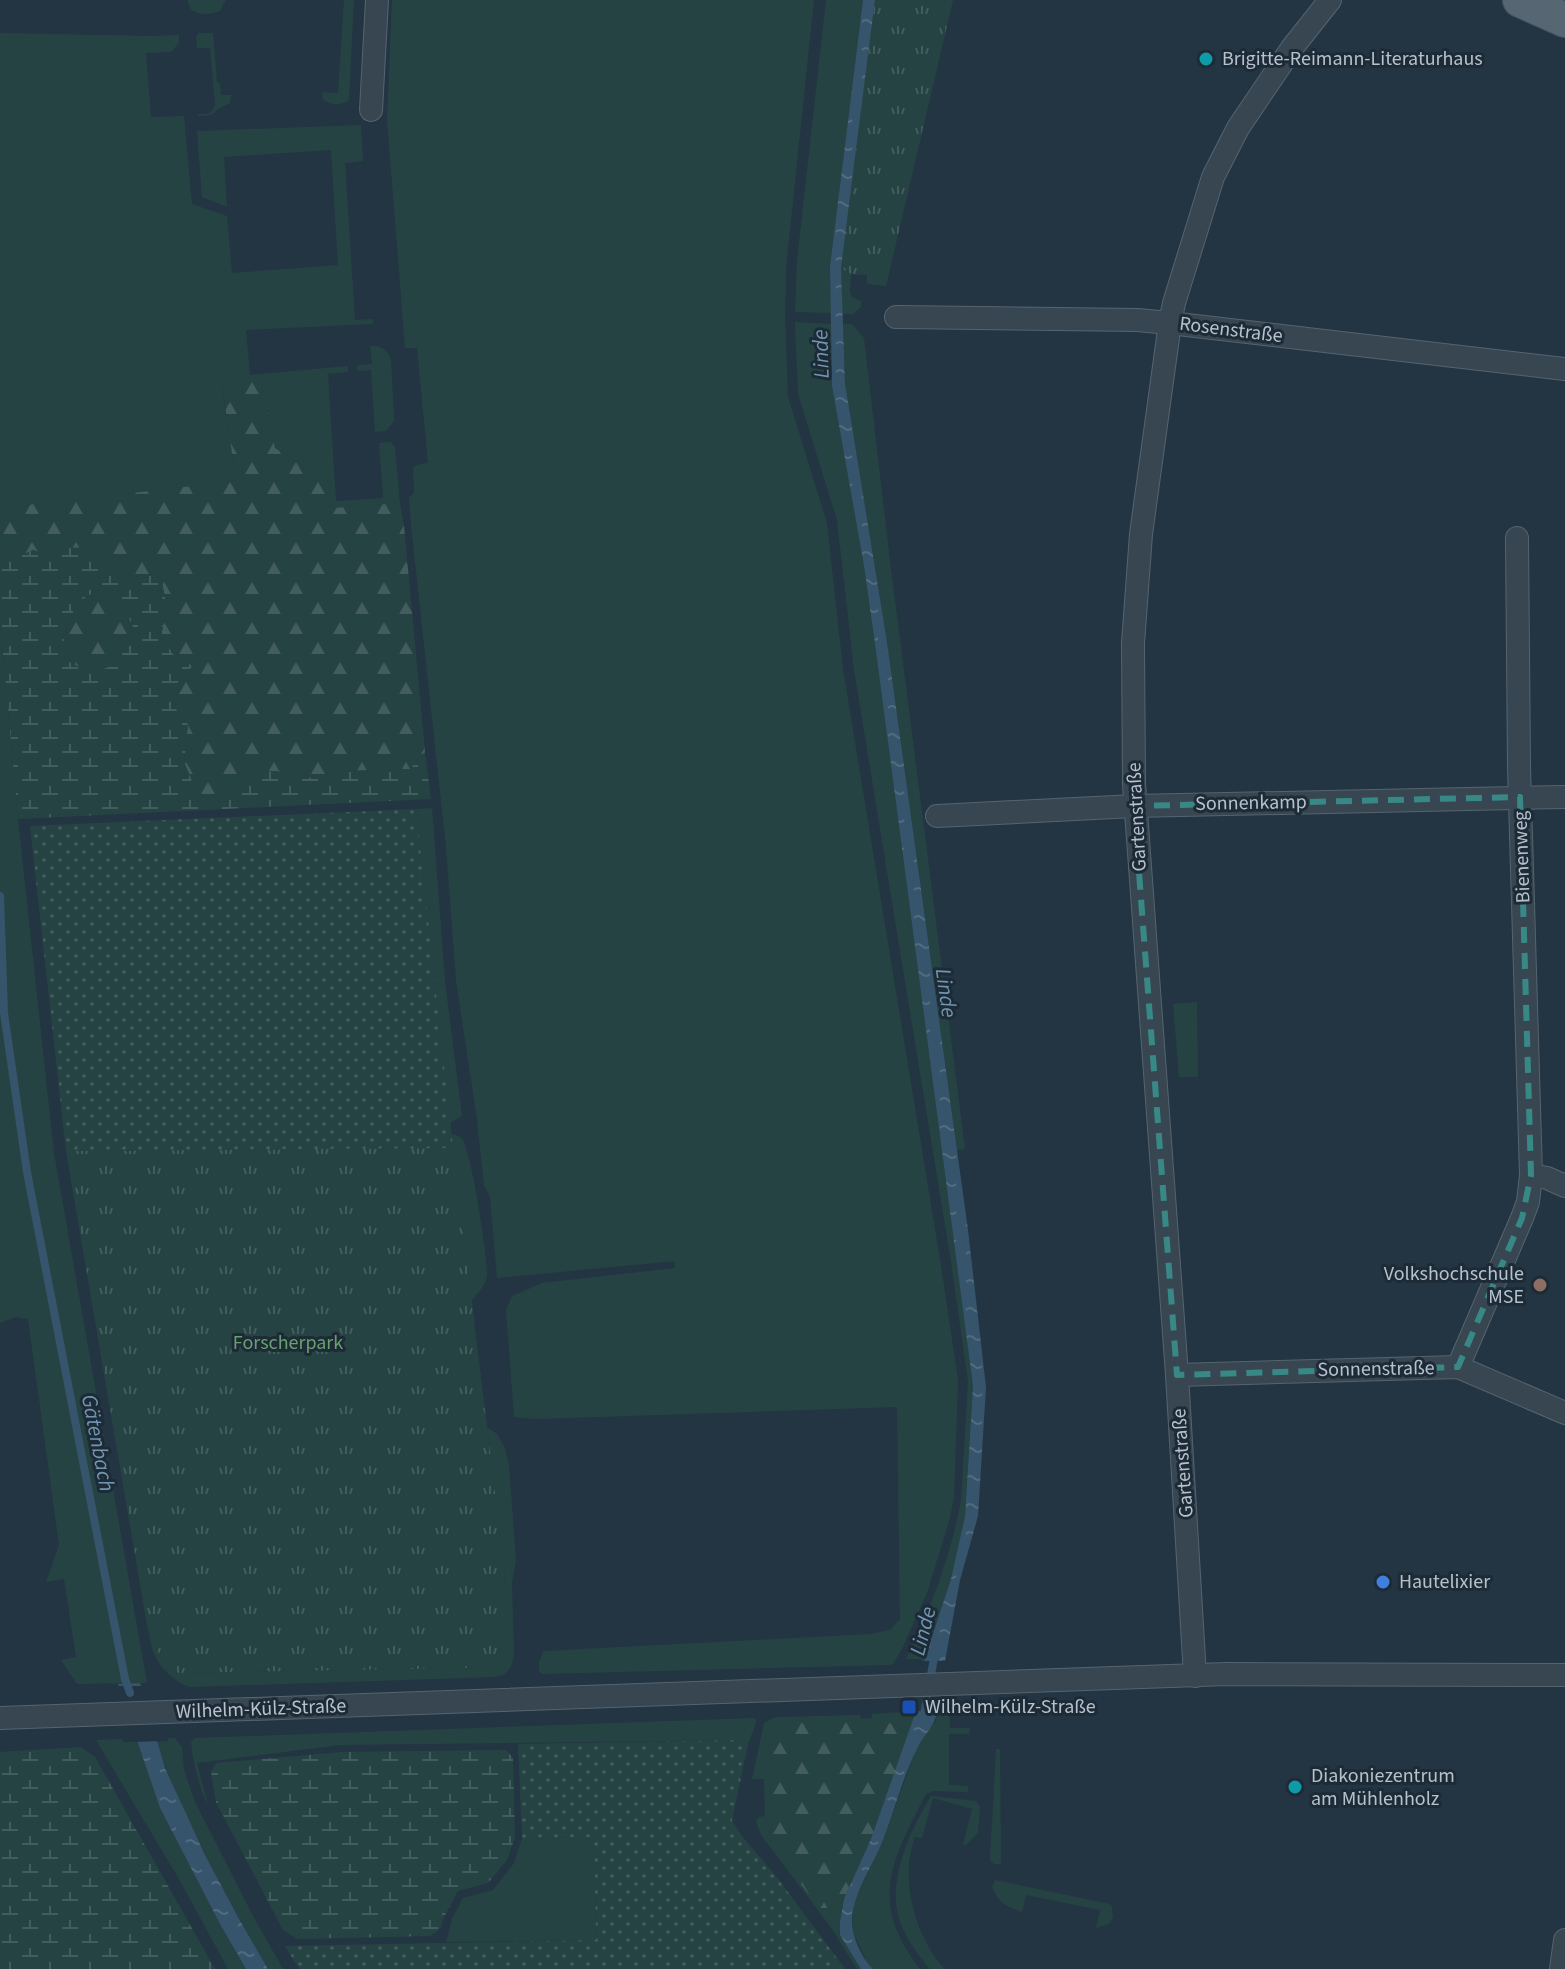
<svg xmlns="http://www.w3.org/2000/svg" width="1565" height="1969" font-family="'Source Sans 3',sans-serif">
  <defs>
    <pattern id="forest-firs" width="22" height="20" patternUnits="userSpaceOnUse" patternTransform="scale(2)"><rect width="22" height="20" fill="#264343"/><path d="M5 1l3.5 6h-7zM16 11l3.5 6h-7z" fill="#435c5d"/></pattern>
    <pattern id="wetland-marsh" width="20" height="14" patternUnits="userSpaceOnUse" patternTransform="scale(2)"><rect width="20" height="14" fill="#264343"/><path d="M1 5h8M5 5V1M11 12h8M15 12V8" fill="none" stroke="#435c5d"/></pattern>
    <pattern id="park-tufts" width="24" height="20" patternUnits="userSpaceOnUse" patternTransform="scale(2)"><rect width="24" height="20" fill="#264343"/><path d="M3 7l-1-3M5 7V3M7 7l1-3M15 17l-1-3M17 17v-4M19 17l1-3" fill="none" stroke="#435c5d"/></pattern>
    <pattern id="garden-dots" width="8" height="8" patternUnits="userSpaceOnUse" patternTransform="scale(2)"><rect width="8" height="8" fill="#264343"/><path d="M2 2h.1M6 6h.1" fill="none" stroke="#435c5d" stroke-width="1.8" stroke-linecap="round"/></pattern>
    <pattern id="water-ripples" width="26" height="14" patternUnits="userSpaceOnUse" patternTransform="scale(2)"><rect width="26" height="14" fill="#36546b"/><path d="M2 4q2-2 4 0t4 0M15 11q2-2 4 0t4 0" fill="none" stroke="#516b7f"/></pattern>
  </defs>
  <rect width="100%" height="100%" fill="#233543"/>
  <g fill="#264343">
    <path d="M187,0H226L220,11C209,15 202,15 191,10Z"/>
    <path d="M344,0H354L349,100C341,106 331,106 323,99L322,92L338,93Z"/>
    <polygon points="392,0 814,0 786,268 785,316 788,397 827,523 843,669 942,1272 958,1380 954,1497 950,1518 927,1593 901,1651 893,1664 890,1665 542,1674 539,1671 539,1662 544,1651 870,1634 890,1630 900,1619 897,1407 537,1419 514,1417 506,1310 512,1296 542,1283 675,1268 675,1261 497,1278 490,1197 484,1185 477,1119 456,980 446,847 411,525 409,497 414,493 413,468 416,465 428,463 417,348 405,348 387,119"/>
    <polygon points="826,0 863,0 830,266 831,313 795,312 797,261"/>
    <polygon points="0,33 150,36 179,35 179,43 171,52 146,53 151,117 184,116 192,204 227,216 232,273 338,265 331,150 224,157 227,207 202,197 197,131 361,125 363,161 345,163 355,320 373,319 373,324 246,330 250,375 221,379 236,481 0,508"/>
    <polygon points="198,33 213,33 217,82 220,84 221,95 231,95 230,103 218,109 211,115 198,116 198,114 208,114 213,110 215,104 210,48 197,48 196,38"/>
    <polygon points="841,268 851,274 850,292 852,297 861,301 861,307 853,314 842,314"/>
    <path d="M795,322L831,324L832,386L864,566L875,644L973,1386L965,1516L951,1579L924,1661L919,1659H906C931,1609 951,1555 961,1500L968,1381L951,1262L854,670L837,520L798,394Z"/>
    <polygon points="843,324 852,324 864,338 890,561 965,1149 957,1150 887,642 845,383"/>
    <path d="M370,346C381,345 387,350 391,360L394,421L386,431L375,432L371,370L358,371L357,365L372,364Z"/>
    <polygon points="348,366 348,372 328,374 336,501 383,498 379,443 391,442 395,448 400,503 332,508 330,482 275,448 260,374"/>
    <polygon points="0,621 18,819 54,1153 147,1683 77,1684 61,1660 76,1657 64,1579 46,1582 59,1545 28,1319 16,1317 0,1323"/>
    <polygon points="432,808 445,981 462,1116 450,1123 416,809"/>
    <polygon points="1197,1002 1198,1077 1179,1077 1173,1004"/>
    <path d="M451,1134C457,1135 458,1135 462,1139C471,1150 488,1258 487,1275C486,1285 478,1293 471,1301Z"/>
    <path d="M487,1427L497,1434L505,1448L509,1465L516,1560L512,1583L514,1655L511,1667L505,1674L496,1677L190,1687C175,1683 158,1666 153,1651C150,1643 149,1634 147,1625L156,1650L178,1673L465,1668L492,1660L507,1639L504,1566Z"/>
    <path d="M949,1710L950,1728H970L969,1734H949V1785L968,1786V1792L933,1791L926,1794C891,1862 868,1902 920,1969H873L868,1965L854,1934L852,1923L854,1902L882,1843L916,1750L927,1731L936,1721L937,1711Z"/>
    <path d="M916,1711L907,1738C904,1729 896,1724 887,1722L771,1729L764,1779H752L764,1723L775,1717L860,1715L861,1719L872,1718V1714Z"/>
    <path d="M755,1718L756,1723L748,1744L744,1740L340,1745L197,1763L208,1806C199,1785 193,1765 191,1742L195,1738Z"/>
    <path d="M168,1738H175L182,1747L184,1770L195,1802L252,1914L283,1969H268C226,1896 184,1821 156,1742L168,1741Z"/>
    <polygon points="122,1739 123,1742 138,1742 160,1808 220,1924 246,1969 228,1969 179,1879 96,1740"/>
    <polygon points="996,1749 1000,1749 1001,1864 994,1864 990,1860"/>
    <path d="M931,1796L976,1801L980,1807L978,1833L966,1845L963,1844L972,1809L933,1798L922,1838L914,1837C913,1845 910,1853 909,1862C906,1899 920,1943 945,1969H930C919,1956 909,1943 902,1927C884,1886 909,1832 931,1796Z"/>
    <polygon points="765,1815 771,1844 830,1908 844,1899 840,1922 840,1935 861,1969 857,1969 832,1929 761,1835 756,1822 758,1818"/>
    <polygon points="594,1837 596,1940 446,1942 452,1919 463,1898 493,1890 514,1863 522,1838"/>
    <path d="M995,1880L1110,1904L1112,1907L1113,1917L1109,1924L1096,1928L1100,1910L1026,1895L1022,1912C1008,1907 997,1902 992,1887Z"/>
  </g>
  <g fill="url(#forest-firs)">
    <path d="M260,374L275,448L330,482L332,508L400,503L404,526L425,752L410,769L345,771L316,779L275,771L236,794L199,798L184,762L188,724L175,708C180,673 181,665 161,636L167,608L160,573L118,579L97,562L67,548L51,557L33,550L12,560L0,559V508L236,481L221,378Z"/>
    <polygon points="100,589 120,599 133,627 126,647 115,665 92,674 69,662 63,635 77,603"/>
    <path d="M887,1722C896,1724 904,1729 907,1738L871,1839L844,1899L830,1908H819L771,1844L765,1815L764,1779L771,1729L778,1723Z"/>
  </g>
  <g fill="url(#wetland-marsh)" fill-rule="evenodd">
    <path d="M89,547L97,562L118,579L160,573L167,608L161,636L175,657L193,666L179,678L175,708L188,724L184,762L199,798L236,794L247,772L275,771L316,779L345,771L410,769L425,752L431,799L18,819L0,621V559L12,560L33,550L51,557L67,548ZM99,589L120,599L133,627L126,647L115,665L92,673L69,662L63,635L77,603Z"/>
    <polygon points="81,1747 95,1757 215,1969 0,1969 0,1752"/>
    <polygon points="506,1750 513,1758 515,1837 507,1860 488,1883 458,1891 444,1917 440,1929 430,1936 298,1939 283,1930 216,1802 211,1772 216,1763 341,1752"/>
  </g>
  <g fill="url(#park-tufts)">
    <polygon points="875,0 953,0 886,286 867,284 867,275 851,274 841,268"/>
    <polygon points="453,1148 504,1566 507,1639 492,1660 465,1668 178,1673 156,1650 147,1625 66,1151"/>
  </g>
  <g fill="url(#garden-dots)">
    <polygon points="416,809 453,1148 66,1151 30,826"/>
    <polygon points="744,1740 748,1744 732,1821 742,1836 779,1880 845,1969 299,1969 285,1946 596,1940 594,1837 522,1838 518,1744"/>
  </g>
  <g fill="url(#water-ripples)">
    <polygon points="863,0 875,0 841,268 845,383 887,642 968,1230 986,1387 978,1516 960,1580 945,1661 924,1661 951,1579 965,1516 973,1386 875,644 864,566 832,386 830,266"/>
    <polygon points="140,1683 165,1768 205,1855 238,1917 268,1969 246,1969 220,1924 160,1808 118,1684"/>
    <path d="M916,1711H937C936,1725 924,1734 918,1747C903,1776 895,1809 883,1840C873,1866 854,1891 852,1919C851,1935 862,1959 873,1969H861L840,1935V1922L844,1899L871,1839Z"/>
  </g>
  <polygon fill="#233543" points="114,1686 144,1686 160,1741 134,1742"/>
  <g fill="none" stroke-linecap="round" stroke-linejoin="round">
    <g stroke="#36546b" stroke-width="8">
      <polyline points="0,896 4,1013 27,1172 125,1679 130,1693"/>
      <polyline points="923,1721 935,1652"/>
    </g>
    <defs>
      <g id="street">
        <polyline points="371,110 377,0"/>
        <polyline points="896,317 1137,320 1170,323 1565,369"/>
        <polyline points="1517,538 1519,767 1531,1175 1547,1178 1565,1186"/>
        <polyline points="937,816 1134,806 1565,797"/>
        <polyline points="1458,1367 1522,1218 1528,1202 1531,1175"/>
        <polyline points="1177,1375 1458,1367 1565,1413"/>
        <polyline points="1195,1676 1177,1375 1134,784 1133,643 1141,534 1170,323 1174,303 1213,177 1238,128 1292,48 1330,0"/>
        <polyline points="0,1718 1227,1674 1565,1675"/>
        <polyline points="1561,1969 1565,1940"/>
      </g>
      <polyline id="primary" points="1520,0 1565,20"/>
    </defs>
    <use href="#street" stroke="#56646f" stroke-width="24"/>
    <use href="#primary" stroke="#45525e" stroke-width="36"/>
    <use href="#street" stroke="#384652" stroke-width="22"/>
    <use href="#primary" stroke="#566672" stroke-width="34"/>
  </g>
  <path fill="none" stroke="#388986" stroke-width="6" stroke-dasharray="16 10" stroke-linejoin="round" d="M1520,797L1531,1175L1522,1218L1458,1367L1177,1375L1134,806Z"/>
  <g fill="#0f9aa8" stroke="#1d2b37" stroke-width="3">
    <circle cx="1206" cy="59" r="8"/>
    <circle cx="1295" cy="1787" r="8"/>
  </g>
  <circle fill="#8d6e63" stroke="#1d2b37" stroke-width="3" cx="1540" cy="1285" r="8"/>
  <circle fill="#3f7fe0" stroke="#1d2b37" stroke-width="3" cx="1383" cy="1582" r="8"/>
  <rect fill="#1a4fb4" stroke="#1d2b37" stroke-width="3" x="901" y="1699" width="16" height="16" rx="4"/>
  <g text-anchor="middle" dominant-baseline="central" stroke-width="6" stroke-linejoin="round" paint-order="stroke">
    <g font-size="20" fill="#b5c1cc" stroke="#1d2b37" text-anchor="start">
      <text x="1222" y="59">Brigitte-Reimann-Literaturhaus</text>
      <text x="1524" y="1274" text-anchor="end">Volkshochschule<tspan x="1524" dy="23">MSE</tspan></text>
      <text x="1399" y="1582">Hautelixier</text>
      <text x="925" y="1707">Wilhelm-Külz-Straße</text>
      <text x="1311" y="1776">Diakoniezentrum<tspan x="1311" dy="23">am Mühlenholz</tspan></text>
    </g>
    <g font-size="20" fill="#b5c1cc" stroke="#1d2b37">
      <text transform="translate(1231 330) rotate(7)">Rosenstraße</text>
      <text transform="translate(1251 803) rotate(-1)">Sonnenkamp</text>
      <text transform="translate(1137 817) rotate(-93)">Gartenstraße</text>
      <text transform="translate(1522 857) rotate(-92)">Bienenweg</text>
      <text transform="translate(1376 1369) rotate(-1)">Sonnenstraße</text>
      <text transform="translate(1183 1463) rotate(-94)">Gartenstraße</text>
      <text transform="translate(261 1709) rotate(-2)">Wilhelm-Külz-Straße</text>
    </g>
    <g font-size="20" fill="#6a9f6f" stroke="#1d2b37">
      <text x="288" y="1343">Forscherpark</text>
    </g>
    <g font-size="22" font-style="italic" fill="#7296b2" stroke="#1d2b37">
      <text transform="translate(821 354) rotate(-92)">Linde</text>
      <text transform="translate(946 993) rotate(82)">Linde</text>
      <text transform="translate(98 1443) rotate(79)">Gätenbach</text>
      <text transform="translate(923 1631) rotate(-76)">Linde</text>
    </g>
  </g>
</svg>
